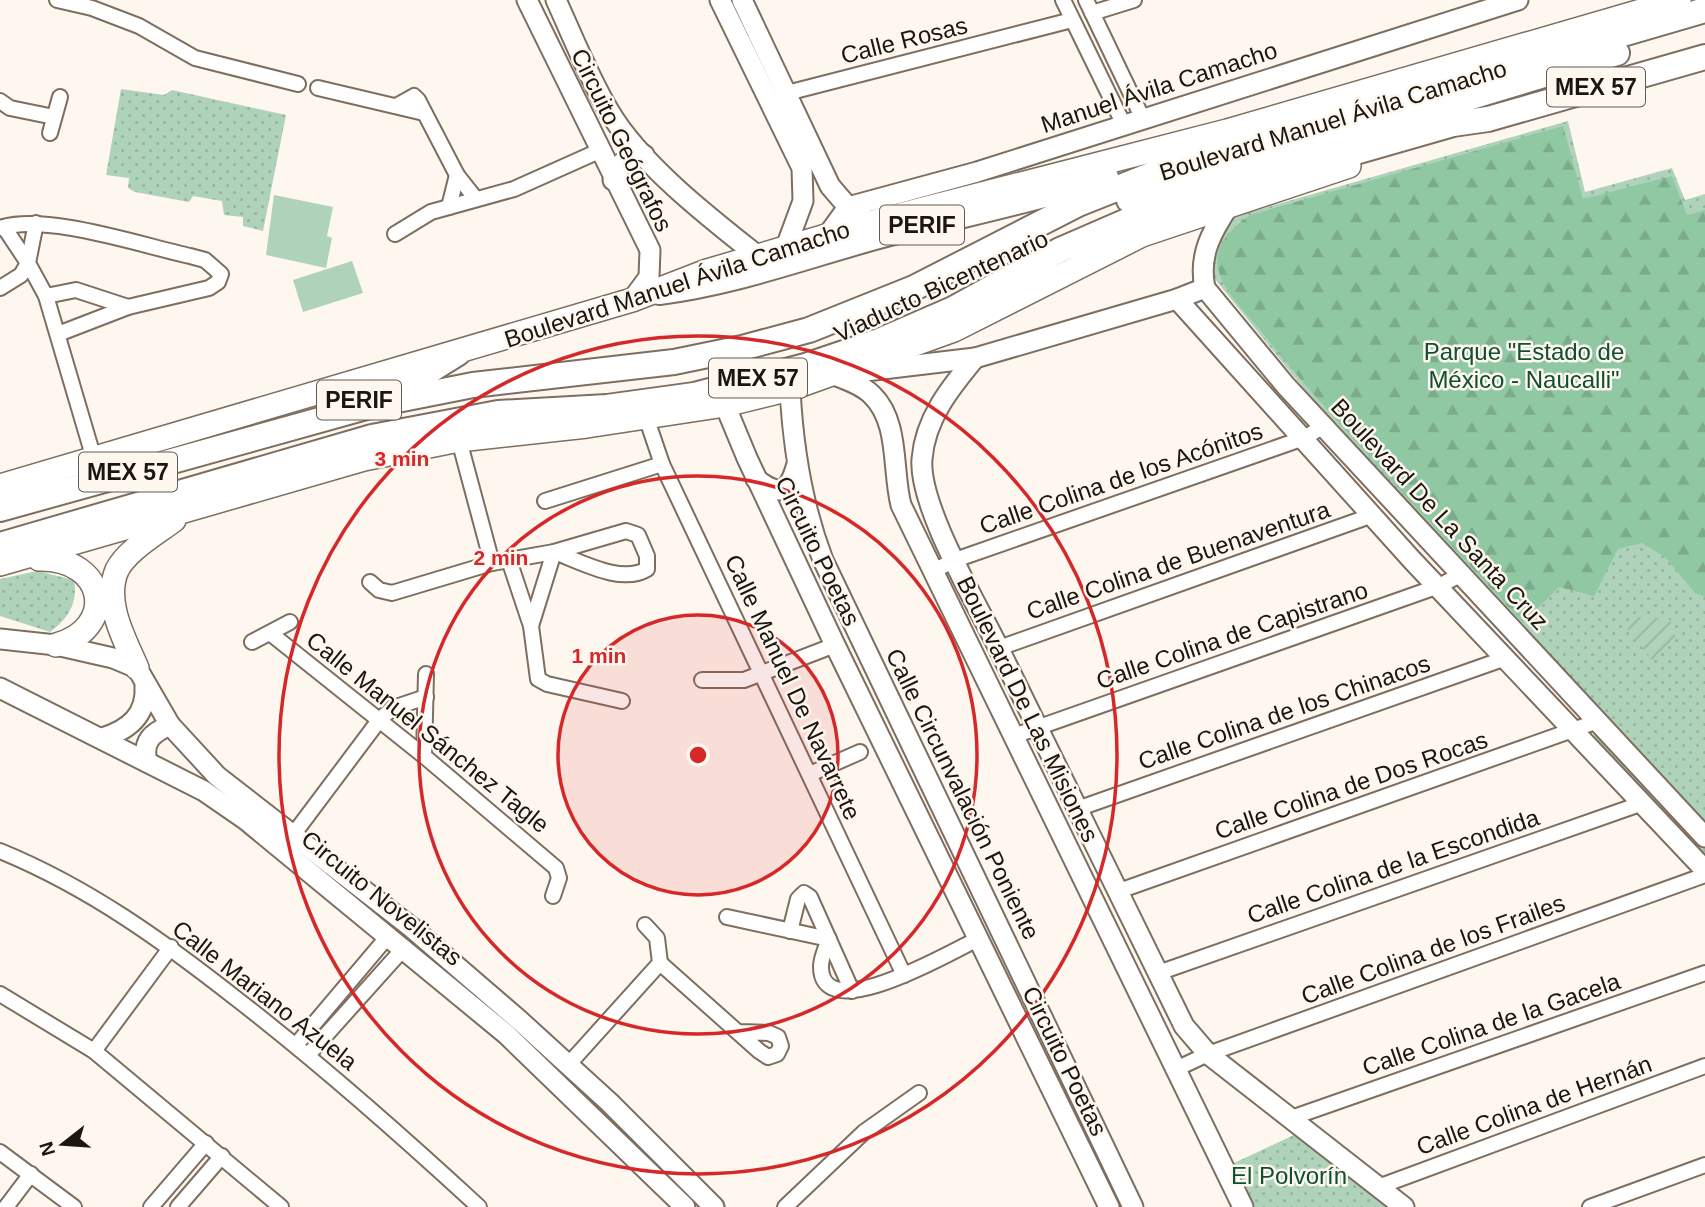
<svg xmlns="http://www.w3.org/2000/svg" width="1705" height="1207" font-family="Helvetica,sans-serif">
  <defs>
    <pattern id="grass-dots" width="8" height="8" patternUnits="userSpaceOnUse" patternTransform="scale(1.75)"><rect width="8" height="8" fill="#afd3ba"/><path d="M2 2h.1M6 6h.1" fill="none" stroke="#96b49f" stroke-width="1.8" stroke-linecap="round"/></pattern>
    <pattern id="forest-firs" width="22" height="20" patternUnits="userSpaceOnUse" patternTransform="scale(1.75)"><rect width="22" height="20" fill="#91c8a4"/><path d="M5 1l3.5 6h-7zM16 11l3.5 6h-7z" fill="#7cab8c"/></pattern>
    <pattern id="garden-furrows" width="10" height="10" patternUnits="userSpaceOnUse" patternTransform="scale(1.75)"><rect width="10" height="10" fill="#afd3ba"/><path d="M-1 1l2-2M0 10L10 0M9 11l2-2" fill="none" stroke="#96b49f"/></pattern>
  </defs>
  <rect width="100%" height="100%" fill="#fef7f0"/>
  <g fill="url(#grass-dots)">
    <polygon points="121,89 164,95 172,90 286,115 263,231 243,226 243,217 224,215 222,201 193,196 189,202 135,192 128,188 129,178 106,175"/>
    <path d="M1568,121L1585,192L1672,168L1685,200L1705,194V832L1321,410L1214,278C1214,251 1221,238 1236,216Z"/>
    <path d="M37,571L74,580C78,602 69,618 50,632L0,616V579Z"/>
    <polygon points="1596,732 1601,733 1705,847 1705,859 1598,741 1594,736"/>
    <polygon points="1294,1135 1386,1207 1250,1207 1230,1165"/>
  </g>
  <path fill="url(#forest-firs)" d="M1563,126L1583,199L1672,176L1687,215L1705,210V597L1695,593L1666,558L1642,543L1618,549L1594,596L1559,587L1523,623C1434,526 1341,431 1259,329C1245,312 1221,289 1218,267C1214,244 1233,227 1250,215Z"/>
  <polygon fill="url(#garden-furrows)" points="1638,617 1668,618 1676,629 1674,640 1653,661 1627,628"/>
  <g fill="#afd3ba">
    <polygon points="274,195 333,207 327,236 332,238 326,268 266,255"/>
    <polygon points="352,261 363,293 303,312 293,280"/>
  </g>
  <g fill="none" stroke-linecap="round" stroke-linejoin="round">
    <defs>
      <g id="street">
        <polyline points="57,0 92,8 139,26 195,58 298,84"/>
        <polyline points="1063,0 1123,123"/>
        <polyline points="1086,0 1142,117"/>
        <polyline points="1092,13 1134,0"/>
        <polyline points="318,88 424,113"/>
        <polyline points="787,93 1072,20"/>
        <polyline points="0,101 10,108 54,117"/>
        <polyline points="396,106 414,96 418,100 457,175 476,199"/>
        <polyline points="50,133 60,97"/>
        <polyline points="449,207 457,175"/>
        <polyline points="36,223 28,263 46,296 94,459"/>
        <path d="M0,228C46,213 140,245 190,256L205,260L221,274L218,282L209,288L128,307L58,334"/>
        <polyline points="395,234 431,212 514,189 599,151"/>
        <polyline points="0,288 21,275 28,263 4,227"/>
        <polyline points="46,296 76,290 128,307"/>
        <polyline points="646,417 662,464 904,975"/>
        <polyline points="459,440 492,563"/>
        <polyline points="545,501 662,464"/>
        <polyline points="554,552 531,626 538,679 547,684 622,701"/>
        <polyline points="509,560 531,626"/>
        <polyline points="933,571 955,560 1304,438 1324,426"/>
        <path d="M370,582L379,590L392,593L492,563L554,552L626,531L638,535L647,556V569C621,585 580,561 554,552"/>
        <polyline points="270,633 424,756 556,868 559,878 553,896"/>
        <polyline points="252,642 290,622"/>
        <polyline points="999,648 1373,515"/>
        <polyline points="702,680 744,680 835,645"/>
        <polyline points="1014,736 1439,586 1462,574"/>
        <polyline points="424,756 426,674"/>
        <polyline points="810,774 860,752"/>
        <polyline points="1077,809 1506,658"/>
        <polyline points="293,835 380,719 393,708 426,697"/>
        <path d="M0,851C88,887 163,941 238,1000C322,1065 401,1135 479,1207"/>
        <polyline points="1119,891 1598,721"/>
        <path d="M727,917L829,939C826,947 821,958 821,966C820,1030 956,949 978,939"/>
        <polyline points="790,931 798,899 804,893 810,897 852,991"/>
        <polyline points="660,963 759,1051 768,1057 777,1054 781,1046 778,1037 769,1033 740,1032"/>
        <polyline points="1158,973 1643,803"/>
        <polyline points="0,994 94,1051 281,1207"/>
        <polyline points="296,1045 389,935"/>
        <polyline points="94,1051 171,947"/>
        <polyline points="308,1055 404,948"/>
        <polyline points="568,1065 660,963 657,938 645,925"/>
        <polyline points="1178,1068 1208,1054 1705,875"/>
        <polyline points="1291,1118 1705,973"/>
        <polyline points="0,1152 74,1207"/>
        <polyline points="1378,1187 1705,1066"/>
        <polyline points="6,1207 31,1174"/>
        <polyline points="151,1207 206,1143"/>
        <polyline points="178,1207 222,1156"/>
        <polyline points="785,1207 864,1132 919,1093"/>
        <polyline points="1590,1207 1705,1165"/>
      </g>
      <g id="secondary">
        <polyline points="527,0 650,250 649,277 632,300"/>
        <path d="M556,0C573,37 588,76 609,111C639,163 711,219 758,256"/>
        <polyline points="720,0 802,168 803,201 786,247"/>
        <polyline points="742,0 830,186 848,207 860,213"/>
        <polyline points="613,180 622,163 644,155"/>
        <path d="M1230,204C1212,231 1198,255 1205,288L1286,386L1705,837"/>
        <polyline points="827,236 848,207 977,172 1518,0"/>
        <polyline points="1177,299 1412,560 1705,870"/>
        <path d="M975,358C950,388 925,419 922,459C918,505 976,602 997,645C1059,772 1122,899 1184,1026L1208,1054L1404,1207"/>
        <polyline points="849,373 975,358 1177,299 1205,288"/>
        <path d="M834,375C847,380 862,385 872,395C900,422 892,471 901,505L1243,1207"/>
        <path d="M790,389C793,448 802,505 823,560L1133,1207"/>
        <polyline points="725,405 747,458 835,645 1109,1207"/>
        <path d="M756,479C781,498 789,492 797,464"/>
        <polyline points="0,639 56,645 113,658 137,668 170,725 217,776 411,927 519,1020 609,1102 714,1207"/>
        <polyline points="0,688 204,791 246,820 506,1034 685,1207"/>
        <path d="M102,738C129,730 147,715 145,685"/>
        <path d="M147,762C142,741 152,733 170,725"/>
      </g>
      <g id="primary">
        <polyline points="0,486 632,300 707,271 877,221 1227,131 1679,0"/>
        <path d="M39,559C108,558 117,629 56,645"/>
        <polyline points="0,564 364,459 459,440 587,426 725,405 790,389 954,330 1142,235 1349,166"/>
        <path d="M137,668C125,640 103,602 117,570C127,550 157,533 174,520"/>
      </g>
      <g id="highway">
        <polyline points="1129,200 1617,53"/>
        <path d="M659,292C739,282 813,253 890,233C963,214 1035,200 1106,177"/>
        <polyline points="388,390 413,381 458,353"/>
        <polyline points="0,509 377,404 473,385 674,362 742,348 809,330 914,288 1078,204 1186,161 1705,10"/>
        <polyline points="0,545 372,437 498,413 607,407 694,395 805,366 879,341 953,309 1060,250 1150,211 1453,124 1488,119 1705,57"/>
      </g>
    </defs>
    <use href="#street" stroke="#7d6e60" stroke-width="18"/>
    <use href="#secondary" stroke="#7d6e60" stroke-width="23"/>
    <use href="#primary" stroke="#7d6e60" stroke-width="26"/>
    <use href="#highway" stroke="#7d6e60" stroke-width="28"/>
    <use href="#street" stroke="#fff" stroke-width="14"/>
    <use href="#secondary" stroke="#fff" stroke-width="19"/>
    <use href="#primary" stroke="#fff" stroke-width="23"/>
    <use href="#highway" stroke="#fff" stroke-width="24"/>
  </g>
  <circle cx="698" cy="755" r="140" fill="#d62828" fill-opacity=".12"/>
  <g fill="none" stroke="#d62828" stroke-width="3.5">
    <circle cx="698" cy="755" r="140"/>
    <circle cx="698" cy="755" r="279"/>
    <circle cx="698" cy="755" r="419"/>
  </g>
  <g text-anchor="middle" dominant-baseline="central" stroke-width="5" stroke-linejoin="round" paint-order="stroke">
    <g fill="#fef7f0" stroke="#5f5a53" stroke-width="2">
      <rect x="1547" y="67.5" width="98" height="39" rx="5"/>
      <rect x="880" y="205.5" width="84" height="39" rx="5"/>
      <rect x="709" y="358.5" width="98" height="39" rx="5"/>
      <rect x="317" y="380.5" width="84" height="39" rx="5"/>
      <rect x="79" y="452.5" width="98" height="39" rx="5"/>
    </g>
    <g font-size="23" font-weight="bold" fill="#1b1610">
      <text x="1596" y="87">MEX 57</text>
      <text x="922" y="225">PERIF</text>
      <text x="758" y="378">MEX 57</text>
      <text x="359" y="400">PERIF</text>
      <text x="128" y="472">MEX 57</text>
    </g>
    <g font-size="24" fill="#1b1610" stroke="#fef7f0">
      <text transform="translate(904 40) rotate(-14)">Calle Rosas</text>
      <text transform="translate(1159 87) rotate(-18)">Manuel Ávila Camacho</text>
      <text transform="translate(1333 120) rotate(-17)">Boulevard Manuel Ávila Camacho</text>
      <text transform="translate(622 140) rotate(64)">Circuito Geógrafos</text>
      <text transform="translate(677 284) rotate(-18)">Boulevard Manuel Ávila Camacho</text>
      <text transform="translate(941 286) rotate(-25)">Viaducto Bicentenario</text>
      <text transform="translate(1121 478) rotate(-19)">Calle Colina de los Acónitos</text>
      <text transform="translate(1440 514) rotate(47)">Boulevard De La Santa Cruz</text>
      <text transform="translate(818 551) rotate(64)">Circuito Poetas</text>
      <text transform="translate(1178 560) rotate(-19)">Calle Colina de Buenaventura</text>
      <text transform="translate(1232 635) rotate(-19)">Calle Colina de Capistrano</text>
      <text transform="translate(793 687) rotate(65)">Calle Manuel De Navarrete</text>
      <text transform="translate(1028 709) rotate(64)">Boulevard De Las Misiones</text>
      <text transform="translate(1284 712) rotate(-19)">Calle Colina de los Chinacos</text>
      <text transform="translate(428 732) rotate(39)">Calle Manuel Sánchez Tagle</text>
      <text transform="translate(1351 785) rotate(-19)">Calle Colina de Dos Rocas</text>
      <text transform="translate(963 794) rotate(64)">Calle Circunvalación Poniente</text>
      <text transform="translate(1393 866) rotate(-19)">Calle Colina de la Escondida</text>
      <text transform="translate(382 898) rotate(39)">Circuito Novelistas</text>
      <text transform="translate(1433 949) rotate(-20)">Calle Colina de los Frailes</text>
      <text transform="translate(265 995) rotate(38)">Calle Mariano Azuela</text>
      <text transform="translate(1491 1024) rotate(-19)">Calle Colina de la Gacela</text>
      <text transform="translate(1065 1061) rotate(64)">Circuito Poetas</text>
      <text transform="translate(1534 1105) rotate(-20)">Calle Colina de Hernán</text>
    </g>
    <g font-size="24" fill="#0d4f2e" stroke="#fef7f0">
      <text x="1524" y="351">Parque "Estado de<tspan x="1524" dy="28">México - Naucalli"</tspan></text>
      <text x="1289" y="1175">El Polvorín</text>
    </g>
  </g>
  <circle cx="698" cy="755" r="10" fill="#d62828" stroke="#fef7f0" stroke-width="3.5"/>
  <g font-size="21" text-anchor="middle" font-weight="bold" fill="#d62828" stroke="#fef7f0" stroke-width="5" stroke-linejoin="round" paint-order="stroke">
    <text x="402" y="466">3 min</text>
    <text x="501" y="565">2 min</text>
    <text x="599" y="663">1 min</text>
  </g>
  <g transform="translate(63 1144) rotate(253)" stroke="#fef7f0" stroke-width="5" paint-order="stroke">
  <path d="M0-5L12 26L0 18L-12 26Z" fill="#1b1610"/>
  <text y="-10" font-size="19" font-weight="bold" text-anchor="middle" fill="#1b1610">N</text>
  </g>
</svg>
